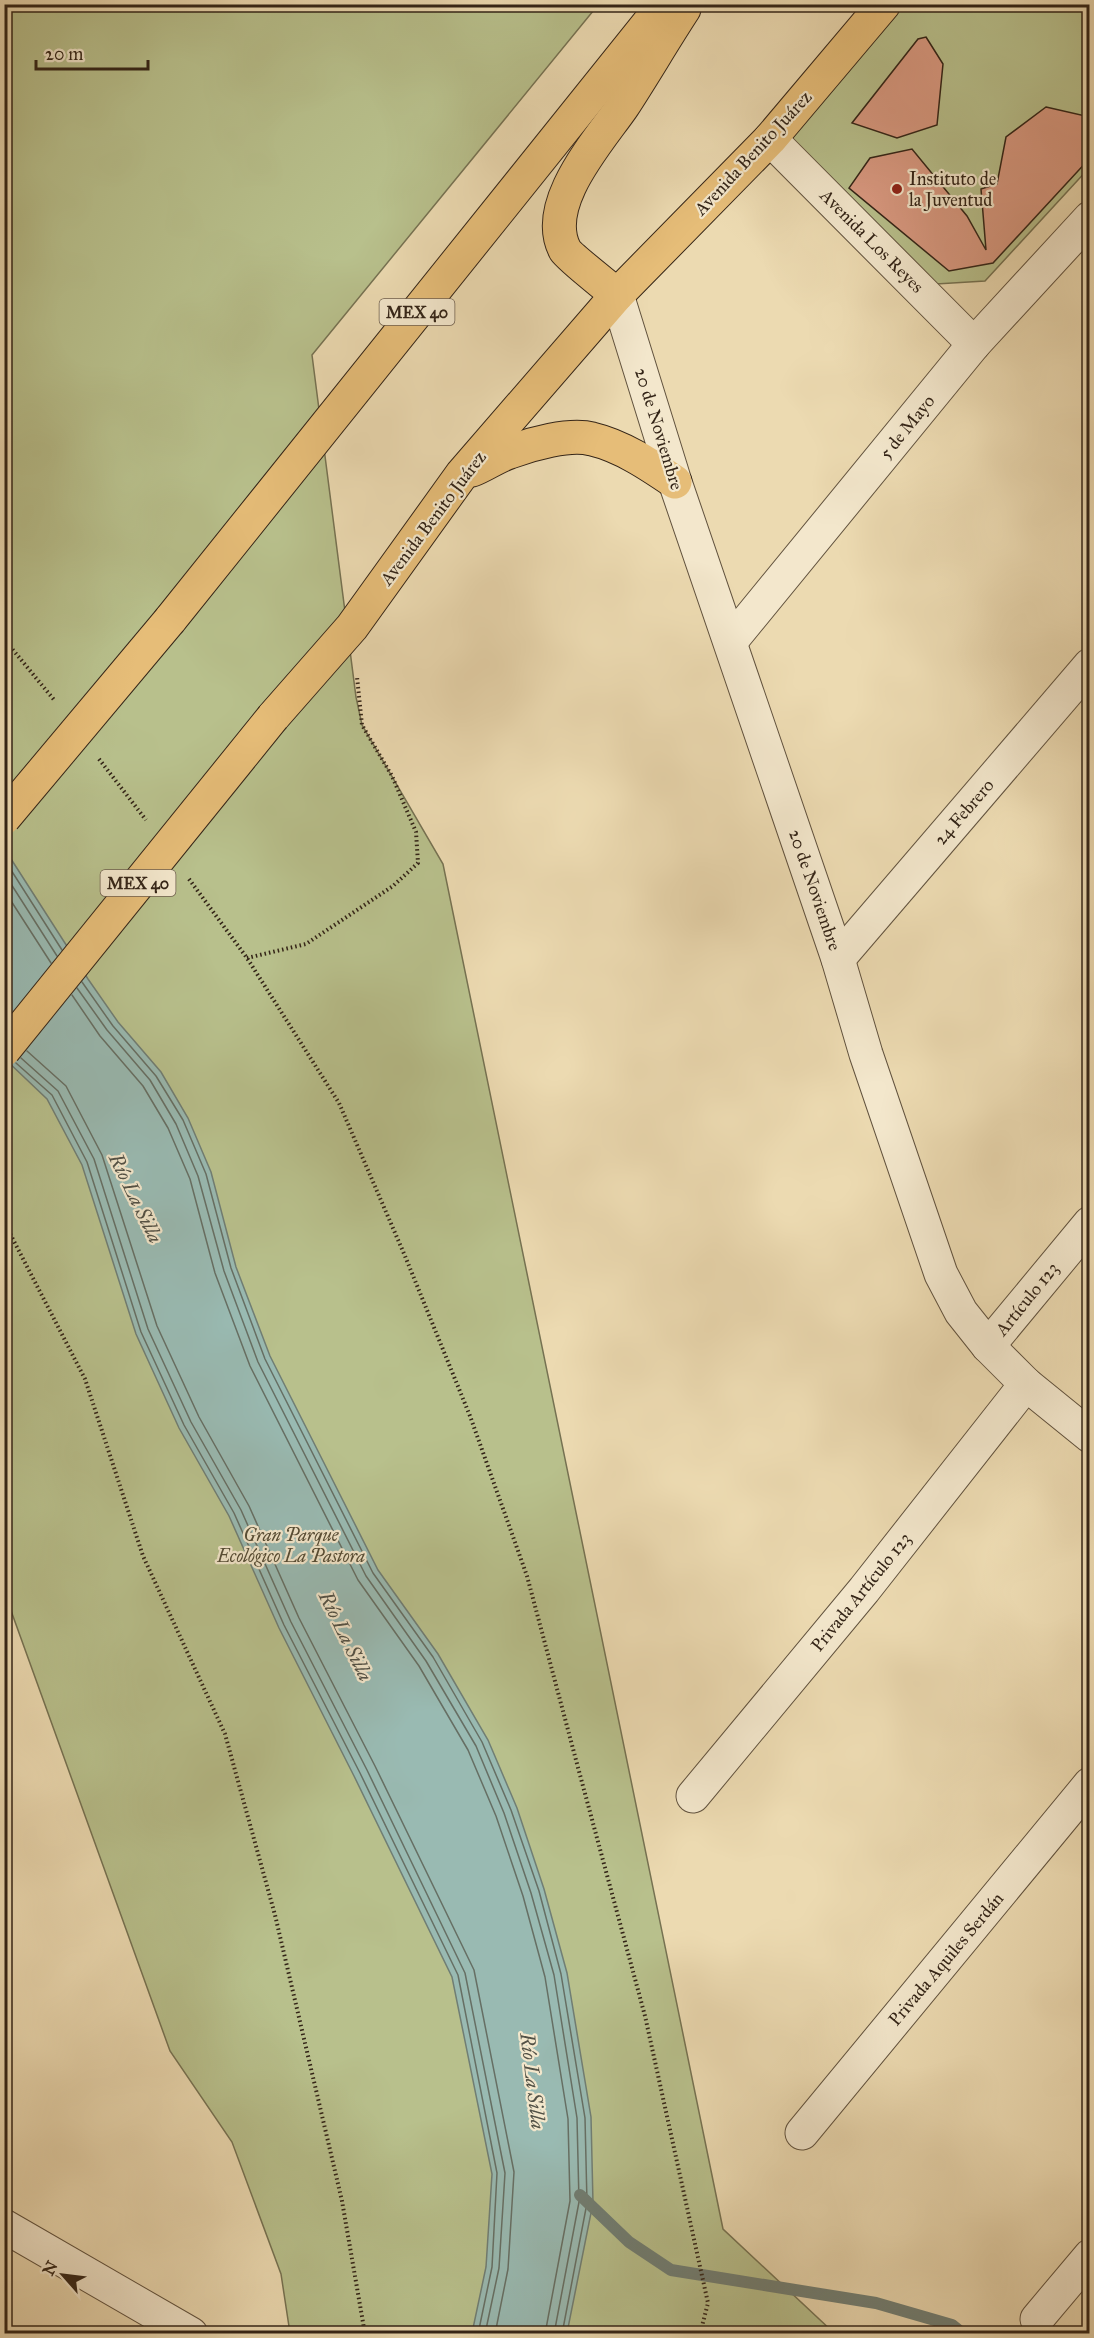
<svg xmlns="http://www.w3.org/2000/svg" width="1094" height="2338" font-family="'IM FELL Great Primer',serif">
  <rect width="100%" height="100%" fill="#ecdab1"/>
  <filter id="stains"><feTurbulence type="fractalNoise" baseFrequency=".00333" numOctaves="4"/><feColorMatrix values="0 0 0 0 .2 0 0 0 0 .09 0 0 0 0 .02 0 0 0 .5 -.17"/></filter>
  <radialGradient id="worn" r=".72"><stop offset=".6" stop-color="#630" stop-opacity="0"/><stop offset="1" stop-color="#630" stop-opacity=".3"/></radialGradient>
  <g fill="#b8c08c" stroke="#767252" stroke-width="1.5">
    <polygon points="5,5 598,5 312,355 356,697 362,725 443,864 723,2229 834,2333 290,2333 281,2274 232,2142 170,2051 5,1594"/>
    <polygon points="894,5 1089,5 1089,168 985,281 936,284 776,138"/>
  </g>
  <polygon fill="#99bab2" stroke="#707e74" stroke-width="1.5" points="4,848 88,979 118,1022 161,1072 188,1118 211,1172 236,1267 270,1356 378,1570 438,1654 488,1740 517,1808 544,1889 567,1973 591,2117 593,2203 567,2333 472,2333 486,2267 492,2174 452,1977 354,1776 279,1628 229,1516 179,1428 136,1334 82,1165 47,1099 5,1059"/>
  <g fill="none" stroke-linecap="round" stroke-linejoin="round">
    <g stroke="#666f64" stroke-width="1.5">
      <polyline points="4,859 62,950"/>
      <polyline points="4,873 57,956"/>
      <polyline points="4,890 51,963"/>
      <polyline points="82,982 113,1026 156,1076 183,1120 206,1174 231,1268 265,1359 373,1573 433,1657 482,1742 511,1810 539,1891 561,1974 585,2118 587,2203 562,2334"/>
      <polyline points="77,988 107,1030 150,1080 176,1124 198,1176 224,1271 258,1362 366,1576 426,1661 476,1746 504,1813 531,1893 554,1975 577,2118 579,2202 554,2334"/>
      <polyline points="72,995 100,1036 143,1086 168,1128 190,1179 215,1273 250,1366 358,1580 419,1666 468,1750 496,1816 523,1896 545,1977 568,2119 570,2201 545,2334"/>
      <polyline points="27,1051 66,1086 102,1155 157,1326 199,1417 249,1506 299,1618 375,1766 474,1970 514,2172 508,2269 495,2334"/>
      <polyline points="21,1058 58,1091 94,1159 148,1329 191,1422 241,1510 291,1622 367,1770 465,1973 505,2173 499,2268 485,2334"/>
      <polyline points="16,1063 52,1095 87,1162 141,1332 184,1425 234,1513 284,1625 360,1773 458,1975 497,2173 492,2267 478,2334"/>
    </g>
    <polyline stroke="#707e74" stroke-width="12" points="580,2195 629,2242 671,2270 876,2303 952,2325 963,2334"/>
  </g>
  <g fill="#d99981" stroke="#332417" stroke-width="1.5">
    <polygon points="926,37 943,64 937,125 897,138 852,123 918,39"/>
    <polygon points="1046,107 1090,117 1090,158 993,263 949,271 849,188 870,158 912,149 967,216 986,250 981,189 997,184 1006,137"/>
  </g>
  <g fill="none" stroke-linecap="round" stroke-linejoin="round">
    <defs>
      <g id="minor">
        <polyline points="770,139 974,344"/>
        <polyline points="617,295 675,482 838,959 866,1054 941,1274 961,1312 988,1346 1026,1384 1090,1436"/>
        <polyline points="731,641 974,344 1090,218"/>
        <polyline points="838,959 1090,665"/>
        <polyline points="988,1346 1090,1223"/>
        <polyline points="693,1796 864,1590 1026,1384"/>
        <polyline points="802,2133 1090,1784"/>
        <polyline points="4,2226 191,2334"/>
        <polyline points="1037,2319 1090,2256"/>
      </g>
      <g id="major">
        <path d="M617,295C607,286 570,258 565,250C541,204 599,141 623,106C644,74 663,41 684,9"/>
        <path d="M472,470C485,465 497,456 510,452C531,444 570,433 592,439C622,446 650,465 675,482"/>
        <polyline points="170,620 664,4"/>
        <polyline points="273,717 352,627 462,474 617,295 770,139 884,4"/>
      </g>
    </defs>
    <use href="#minor" stroke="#61523e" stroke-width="35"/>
    <use href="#major" stroke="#332417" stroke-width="35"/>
    <g stroke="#332417" stroke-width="4" stroke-dasharray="1.5 3" stroke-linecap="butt">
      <polyline points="4,639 55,701"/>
      <polyline points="99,759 146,820"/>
      <polyline points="189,879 247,958 339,1103 405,1256 470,1416 527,1576 580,1775 645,2016 708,2303 700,2334"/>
      <polyline points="247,958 306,944 393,886 418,863 416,832 392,776 362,725 357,677"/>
      <polyline points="4,1222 85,1379 143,1556 225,1734 275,1915 342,2201 365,2334"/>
    </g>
    <use href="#minor" stroke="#f3e7cc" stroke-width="33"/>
    <use href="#major" stroke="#e6bd78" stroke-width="33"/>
    <defs>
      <g id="major-bridge">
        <polyline points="4,818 170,620"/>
        <polyline points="4,1050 273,717"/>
      </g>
    </defs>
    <use href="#major-bridge" stroke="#332417" stroke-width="35" stroke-linecap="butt"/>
    <use href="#major-bridge" stroke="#e6bd78" stroke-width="33"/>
  </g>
  <circle fill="#8f2418" stroke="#f3e7cc" stroke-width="2" cx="897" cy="189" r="6"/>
  <g text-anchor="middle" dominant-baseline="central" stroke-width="4.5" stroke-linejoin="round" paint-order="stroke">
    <g fill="#f3e7cc" stroke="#6d5e4d" stroke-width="1.5">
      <rect x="379.5" y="299" width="75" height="26" rx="4.5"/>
      <rect x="100.5" y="870" width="75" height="26" rx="4.5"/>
    </g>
    <g font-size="16" font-weight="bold" fill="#332417">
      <text x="417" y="312">MEX 40</text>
      <text x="138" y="883">MEX 40</text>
    </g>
    <g font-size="18" fill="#332417" stroke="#f3e7cc">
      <text transform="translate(753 153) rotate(-47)">Avenida Benito Juárez</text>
      <text transform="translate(872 241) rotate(45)">Avenida Los Reyes</text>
      <text transform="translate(907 427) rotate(-51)">5 de Mayo</text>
      <text transform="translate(659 429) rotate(73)">20 de Noviembre</text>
      <text transform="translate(433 518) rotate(-53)">Avenida Benito Juárez</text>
      <text transform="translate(964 812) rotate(-49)">24 Febrero</text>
      <text transform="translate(815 890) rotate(71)">20 de Noviembre</text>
      <text transform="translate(1027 1299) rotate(-51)">Artículo 123</text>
      <text transform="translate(861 1592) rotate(-51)">Privada Artículo 123</text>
      <text transform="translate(946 1959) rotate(-50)">Privada Aquiles Serdán</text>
    </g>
    <g font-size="18" fill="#332417" stroke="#f3e7cc" text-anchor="start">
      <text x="909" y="179">Instituto de<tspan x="909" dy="21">la Juventud</tspan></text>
    </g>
    <g font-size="18" font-style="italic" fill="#544b34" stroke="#f3e7cc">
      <text x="291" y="1535">Gran Parque<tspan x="291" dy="21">Ecológico La Pastora</tspan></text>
    </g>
    <g font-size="20" font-style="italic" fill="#525146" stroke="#f3e7cc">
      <text transform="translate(136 1198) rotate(64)">Río La Silla</text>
      <text transform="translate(346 1636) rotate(64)">Río La Silla</text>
      <text transform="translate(533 2081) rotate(83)">Río La Silla</text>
    </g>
  </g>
  <rect width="1094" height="2338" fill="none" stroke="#ecdab1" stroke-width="24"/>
  <rect x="6" y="6" width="1082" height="2326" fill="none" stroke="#332417" stroke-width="3"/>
  <rect x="12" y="12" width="1070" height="2314" fill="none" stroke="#332417" stroke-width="1.5"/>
  <g transform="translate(63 2275) rotate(298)" stroke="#f3e7cc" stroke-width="4.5" paint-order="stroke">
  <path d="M0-4.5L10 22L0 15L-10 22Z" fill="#332417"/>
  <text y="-9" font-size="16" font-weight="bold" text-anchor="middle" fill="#332417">N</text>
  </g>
  <path d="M36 60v9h112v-9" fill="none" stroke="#332417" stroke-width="3"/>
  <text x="45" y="60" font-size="18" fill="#332417" stroke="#f3e7cc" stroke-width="4.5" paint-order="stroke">20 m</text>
  <rect width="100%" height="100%" filter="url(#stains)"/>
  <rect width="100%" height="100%" fill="url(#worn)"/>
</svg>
